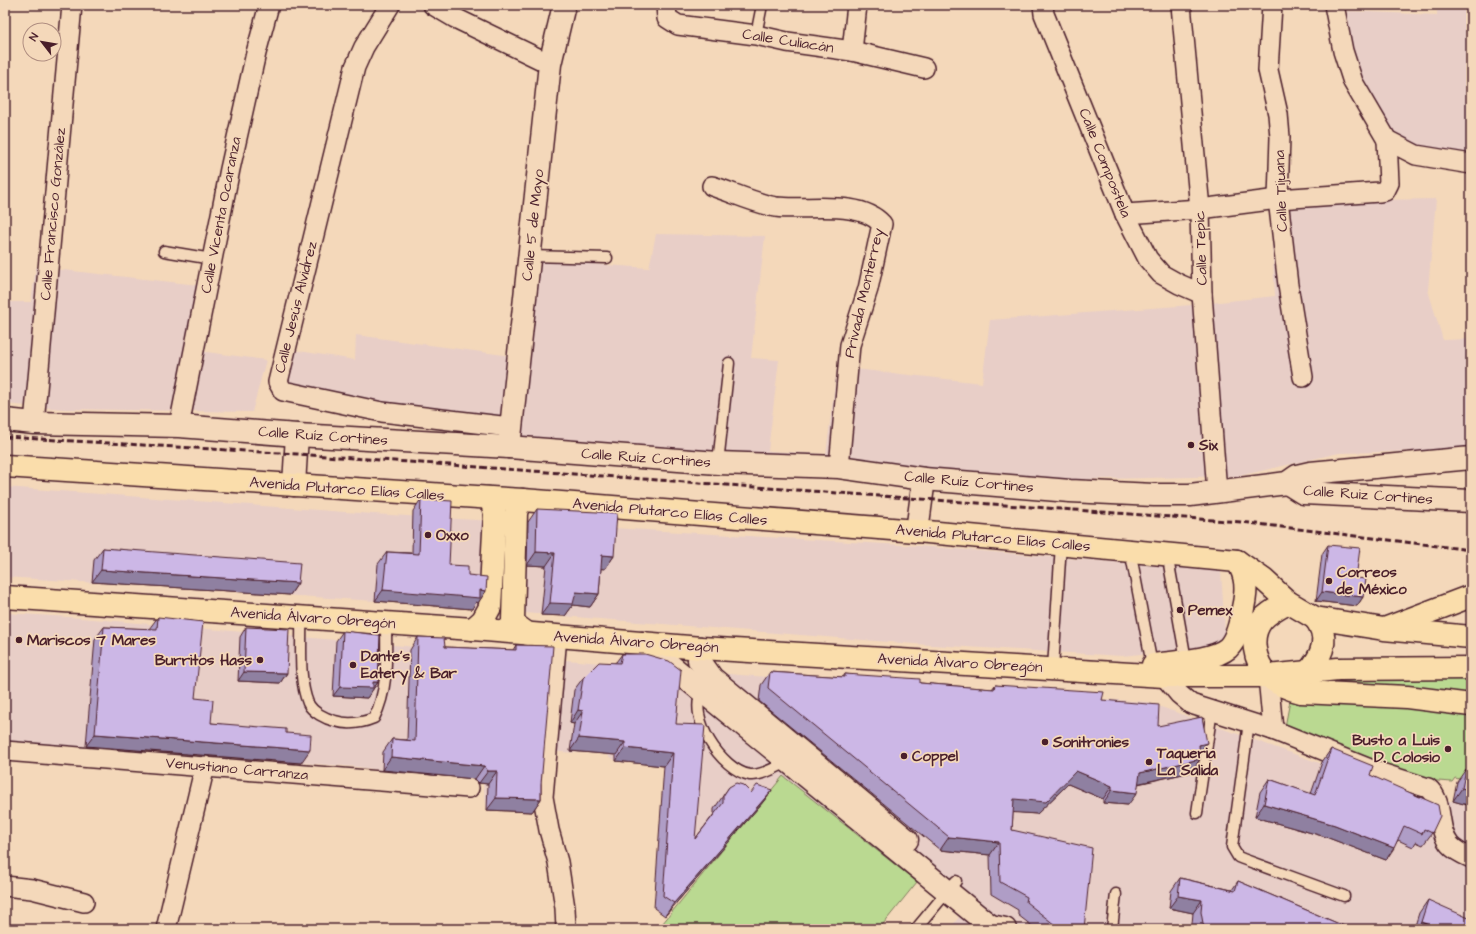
<svg xmlns="http://www.w3.org/2000/svg" width="1476" height="934" font-family="'Architects Daughter',sans-serif">
  <rect width="100%" height="100%" fill="#f4d8ba"/>
  <filter id="ink" filterUnits="userSpaceOnUse"><feTurbulence type="fractalNoise" baseFrequency=".025" numOctaves="2"/><feDisplacementMap in="SourceGraphic" scale="8" xChannelSelector="R" yChannelSelector="G"/><feConvolveMatrix kernelMatrix="1 2 1 2 8 2 1 2 1" color-interpolation-filters="sRGB"/></filter>
  <g filter="url(#ink)">
    <g fill="#e8cec7">
      <polygon points="1437,5 1471,5 1471,159 1414,146 1392,131 1355,69 1347,11 1437,15"/>
      <polygon points="1436,199 1428,290 1443,340 1471,339 1471,450 1339,453 1239,476 1055,480 732,458 517,436 282,386 293,350 355,360 356,335 527,358 536,260 649,268 656,234 765,236 751,358 779,360 768,451 826,454 837,367 982,383 990,320 1192,305 1275,296 1270,211 1372,200"/>
      <polygon points="36,267 198,285 184,349 266,360 252,412 64,409 5,404 5,302 31,302"/>
      <polygon points="5,487 373,514 919,546 1221,571 1225,633 1217,643 1207,647 1122,656 914,644 375,601 5,577"/>
      <polygon points="5,613 69,617 740,675 1147,702 1427,801 1453,801 1457,782 1471,786 1471,929 950,929 959,917 917,882 783,776 665,916 654,908 664,766 616,761 605,754 536,751 532,812 487,810 483,784 358,767 5,741"/>
    </g>
    <g fill="#bad991" stroke="#827c5e">
      <polygon points="1471,672 1471,782 1455,778 1452,782 1396,778 1285,727 1293,685"/>
      <polygon points="783,776 917,882 879,929 658,929"/>
    </g>
    <g fill="none" stroke-linecap="round" stroke-linejoin="round">
      <defs>
        <g id="service">
          <polyline points="756,35 762,5"/>
          <polyline points="164,251 212,259"/>
          <polyline points="530,256 607,258"/>
          <polyline points="718,463 729,363"/>
          <polyline points="1130,550 1152,665"/>
          <polyline points="1167,553 1186,660"/>
          <path d="M301,617C302,643 298,679 308,703C312,712 326,719 335,721C348,725 362,723 374,718C389,688 386,656 386,623"/>
          <polyline points="1053,668 1061,544"/>
          <path d="M702,691C687,717 721,770 750,775C762,776 776,767 787,762"/>
          <polyline points="1249,722 1232,847 1238,857 1243,859 1344,896"/>
          <polyline points="1197,813 1212,710"/>
          <polyline points="916,929 956,881"/>
          <polyline points="1112,929 1116,894"/>
        </g>
        <g id="minor">
          <polyline points="390,5 364,47 355,67 278,382 283,391 382,412 510,427"/>
          <polyline points="433,5 455,18 550,64"/>
          <polyline points="666,5 667,18 678,25 756,35 787,42 852,51 924,68"/>
          <polyline points="1043,5 1044,14 1125,214 1148,259 1161,274 1179,284 1202,294"/>
          <polyline points="1181,5 1200,209 1202,294 1217,492"/>
          <polyline points="1272,5 1268,70 1278,114 1280,137 1278,199 1288,285 1303,377"/>
          <polyline points="1334,5 1343,51 1353,82 1387,140 1416,155 1471,164"/>
          <polyline points="852,51 857,5"/>
          <path d="M712,186C731,192 757,204 776,207C807,211 860,199 882,224L868,289L850,345L839,467"/>
          <polyline points="1125,214 1200,209 1278,199 1380,192 1385,191 1389,183 1387,140"/>
          <polyline points="34,423 72,5"/>
          <polyline points="179,426 230,169 256,53 269,5"/>
          <polyline points="557,636 543,797 549,830 558,862 565,908 566,929"/>
          <polyline points="1164,676 1179,694 1191,704 1273,730"/>
          <path d="M1268,676L1273,730L1375,771L1428,788C1445,802 1436,829 1450,845C1455,851 1464,855 1471,858"/>
          <polyline points="5,751 469,788"/>
          <polyline points="5,886 32,889 84,902"/>
          <polyline points="166,929 205,766"/>
        </g>
        <g id="tertiary">
          <polyline points="5,420 34,423 179,426 297,435 509,447 718,463 839,467 924,479 1070,491 1154,495 1190,495 1287,483 1297,476 1310,473 1471,458"/>
          <polyline points="509,447 550,64 564,5"/>
          <polyline points="1287,483 1303,493 1471,501"/>
          <polyline points="294,485 297,435"/>
          <polyline points="917,531 924,479"/>
          <polyline points="643,643 984,921 991,926 1005,929"/>
          <polyline points="701,648 699,660 712,678 907,840"/>
        </g>
        <g id="trunk">
          <polyline points="5,466 523,500 917,531 1237,561 1264,580 1288,602 1315,618 1384,629 1471,637"/>
          <polyline points="523,500 518,506 516,513 513,620 517,626 528,634"/>
          <polyline points="5,597 473,629 701,648 1164,676 1268,676 1338,669 1471,668"/>
          <path d="M1288,602C1279,607 1269,612 1262,620C1249,636 1254,661 1268,676C1277,685 1289,689 1301,692L1407,697L1471,705"/>
          <polyline points="1387,628 1471,596"/>
          <polyline points="473,629 483,620 490,607 495,513 492,503 488,498"/>
          <path d="M1153,665C1172,662 1213,661 1228,648C1238,638 1241,620 1243,608C1247,590 1247,576 1237,561"/>
          <path d="M1308,672C1323,655 1330,637 1315,618"/>
        </g>
      </defs>
      <use href="#service" stroke="#4a1f2b" stroke-width="13"/>
      <use href="#minor" stroke="#4a1f2b" stroke-width="22"/>
      <use href="#tertiary" stroke="#4a1f2b" stroke-width="25"/>
      <use href="#trunk" stroke="#4a1f2b" stroke-width="25"/>
      <use href="#service" stroke="#f4d8ba" stroke-width="10"/>
      <use href="#minor" stroke="#f4d8ba" stroke-width="19"/>
      <use href="#tertiary" stroke="#f4d8ba" stroke-width="22"/>
      <use href="#trunk" stroke="#faddab" stroke-width="22"/>
      <polyline stroke="#4a1f2b" stroke-width="3" stroke-dasharray="6 3" stroke-linecap="butt" points="5,437 297,454 1241,522 1471,550"/>
    </g>
    <g fill="#af9dc6" stroke="#4a1f2b">
      <polygon points="421,499 449,565 468,575 486,591 478,603 476,602 472,609 375,601 378,564 387,552 412,553 413,511"/>
      <polygon points="537,509 614,556 605,569 601,568 599,594 590,607 573,605 565,616 541,615 546,566 527,565 528,522"/>
      <polygon points="1328,545 1356,578 1363,597 1357,606 1316,601 1322,554"/>
      <polygon points="103,548 298,583 290,595 92,582 94,560"/>
      <polygon points="158,617 195,698 211,723 286,733 301,763 86,746 95,639 104,627 149,629"/>
      <polygon points="246,627 287,673 280,683 238,681 240,637"/>
      <polygon points="343,631 378,682 367,698 333,696 336,641"/>
      <polygon points="418,637 445,647 513,650 516,645 541,784 541,799 532,812 487,810 488,784 479,783 475,779 382,770 383,752 392,739 407,740 410,650"/>
      <polygon points="622,654 676,724 695,839 714,814 714,809 729,787 751,793 772,790 763,802 665,916 654,908 664,766 616,761 616,755 570,751 574,724 570,723 574,690 583,678 616,662"/>
      <polygon points="770,672 843,677 845,674 920,683 992,689 995,685 1102,700 1158,726 1200,754 1200,759 1192,772 1138,784 1128,805 1103,803 1103,799 1068,784 1037,814 1013,812 1012,830 1084,929 1036,929 1018,915 1018,910 991,894 990,855 940,850 759,701 761,685"/>
      <polygon points="1331,749 1370,775 1432,833 1423,845 1416,842 1413,847 1398,840 1386,860 1326,837 1255,817 1260,792 1269,779 1311,794 1322,762"/>
      <polygon points="1466,769 1471,806 1453,801 1457,782"/>
      <polygon points="1180,878 1232,890 1238,881 1351,929 1193,929 1192,924 1193,913 1169,908 1171,891"/>
      <polygon points="1428,900 1471,929 1414,929 1419,913"/>
    </g>
    <g fill="#8f80a1" stroke="#4a1f2b">
      <polygon points="536,552 555,553 546,566 527,565"/>
      <polygon points="602,555 614,556 605,569 593,568"/>
      <polygon points="101,570 298,583 290,595 92,582"/>
      <polygon points="383,590 480,590 486,591 478,603 476,602 472,609 375,601"/>
      <polygon points="576,592 599,594 590,607 573,605 565,616 541,615 550,603"/>
      <polygon points="1322,592 1363,597 1357,606 1316,601"/>
      <polygon points="244,672 287,673 280,683 238,681"/>
      <polygon points="373,682 378,682 367,698 333,696 340,687"/>
      <polygon points="578,710 583,711 574,724 570,723"/>
      <polygon points="95,734 310,750 301,763 86,746"/>
      <polygon points="579,738 625,742 616,755 570,751"/>
      <polygon points="1207,743 1198,756 1199,745"/>
      <polygon points="625,748 673,753 664,766 616,761"/>
      <polygon points="391,757 484,766 475,779 382,770"/>
      <polygon points="1200,759 1192,772 1131,785 1140,773"/>
      <polygon points="488,771 497,771 488,784 479,783"/>
      <polygon points="1076,771 1112,786 1103,799 1068,784 1037,814 1005,812 1014,799"/>
      <polygon points="1462,788 1471,791 1471,806 1453,801"/>
      <polygon points="772,790 763,802 665,916 674,903"/>
      <polygon points="1112,790 1137,793 1128,805 1103,803"/>
      <polygon points="496,798 541,799 532,812 487,810"/>
      <polygon points="1264,804 1335,825 1394,848 1386,860 1326,837 1255,817"/>
      <polygon points="949,837 999,842 990,855 940,850"/>
      <polygon points="1178,896 1202,900 1193,913 1169,908"/>
      <polygon points="1421,922 1432,926 1430,929 1416,929"/>
    </g>
    <g fill="#ccb7e6" stroke="#4a1f2b">
      <polygon points="421,499 452,501 449,565 468,566 468,575 487,577 486,591 480,590 480,598 383,590 387,552 419,554"/>
      <polygon points="537,509 617,513 614,556 602,555 599,594 576,592 573,604 550,603 555,553 536,552"/>
      <polygon points="1328,545 1360,548 1356,578 1366,579 1363,597 1322,592"/>
      <polygon points="103,548 300,563 298,583 101,570"/>
      <polygon points="158,617 203,622 195,698 213,700 211,723 286,729 286,733 311,735 310,750 95,734 104,627 157,629"/>
      <polygon points="246,627 289,629 287,673 244,672"/>
      <polygon points="343,631 380,635 378,682 373,682 373,688 340,687"/>
      <polygon points="418,637 444,638 445,647 516,650 516,645 553,646 541,784 541,799 496,798 497,771 488,771 484,766 391,757 392,739 415,741"/>
      <polygon points="622,654 645,654 669,661 681,670 676,724 705,725 695,839 723,803 723,796 729,787 736,783 743,785 751,793 757,785 772,790 674,903 663,896 673,753 625,748 625,742 579,738 583,711 578,710 583,678 599,662 620,663"/>
      <polygon points="770,672 845,677 845,674 920,679 920,683 994,689 995,685 1104,692 1102,700 1159,705 1158,726 1202,717 1207,743 1199,745 1200,759 1140,773 1137,793 1112,790 1112,786 1076,771 1046,802 1014,799 1012,830 1092,848 1084,929 1060,929 1026,902 1027,897 1000,882 999,842 949,837 768,688"/>
      <polygon points="1331,749 1373,766 1370,775 1438,805 1440,816 1432,833 1424,829 1422,834 1404,826 1394,848 1335,825 1264,804 1269,779 1315,795"/>
      <polygon points="1466,769 1471,771 1471,791 1462,788"/>
      <polygon points="1180,878 1235,891 1238,881 1351,929 1204,929 1201,912 1202,900 1178,896"/>
      <polygon points="1428,900 1471,919 1471,929 1430,929 1432,926 1421,922"/>
    </g>
  </g>
  <g fill="#4a1f2b" stroke="#f4d8ba" stroke-width="1.5">
    <circle cx="1191" cy="445" r="4"/>
    <circle cx="428" cy="535" r="4"/>
    <circle cx="1329" cy="581" r="4"/>
    <circle cx="1180" cy="610" r="4"/>
    <circle cx="19" cy="640" r="4"/>
    <circle cx="260" cy="660" r="4"/>
    <circle cx="353" cy="665" r="4"/>
    <circle cx="1045" cy="742" r="4"/>
    <circle cx="1448" cy="749" r="4"/>
    <circle cx="904" cy="756" r="4"/>
    <circle cx="1149" cy="762" r="4"/>
  </g>
  <g text-anchor="middle" dominant-baseline="central" stroke-width="3.5" stroke-linejoin="round" paint-order="stroke">
    <g font-size="15" fill="#4a1f2b" stroke="#f4d8ba">
      <text transform="translate(788 41) rotate(9)">Calle Culiacán</text>
      <text transform="translate(1105 163) rotate(68)">Calle Compostela</text>
      <text transform="translate(1281 191) rotate(-92)">Calle Tijuana</text>
      <text transform="translate(53 214) rotate(-85)">Calle Francisco González</text>
      <text transform="translate(221 215) rotate(-79)">Calle Vicenta Ocaranza</text>
      <text transform="translate(533 225) rotate(-84)">Calle 5 de Mayo</text>
      <text transform="translate(1201 248) rotate(-92)">Calle Tepic</text>
      <text transform="translate(864 293) rotate(-77)">Privada Monterrey</text>
      <text transform="translate(296 307) rotate(-76)">Calle Jesús Alvidrez</text>
      <text transform="translate(323 436) rotate(4)">Calle Ruíz Cortines</text>
      <text transform="translate(646 458) rotate(4)">Calle Ruíz Cortines</text>
      <text transform="translate(969 482) rotate(5)">Calle Ruíz Cortines</text>
      <text transform="translate(347 489) rotate(4)">Avenida Plutarco Elías Calles</text>
      <text transform="translate(1368 495) rotate(4)">Calle Ruiz Cortines</text>
      <text transform="translate(670 512) rotate(5)">Avenida Plutarco Elías Calles</text>
      <text transform="translate(993 538) rotate(5)">Avenida Plutarco Elías Calles</text>
      <text transform="translate(313 618) rotate(4)">Avenida Álvaro Obregón</text>
      <text transform="translate(636 642) rotate(4)">Avenida Álvaro Obregón</text>
      <text transform="translate(960 663) rotate(3)">Avenida Álvaro Obregón</text>
      <text transform="translate(237 769) rotate(5)">Venustiano Carranza</text>
    </g>
    <g font-size="15" font-weight="bold" fill="#4a1f2b" stroke="#f4d8ba" text-anchor="start">
      <text x="1199" y="445">Six</text>
      <text x="436" y="535">Oxxo</text>
      <text x="1337" y="572">Correos<tspan x="1337" dy="17">de México</tspan></text>
      <text x="1188" y="610">Pemex</text>
      <text x="27" y="640">Mariscos 7 Mares</text>
      <text x="361" y="656">Dante's<tspan x="361" dy="17">Eatery &amp; Bar</tspan></text>
      <text x="252" y="660" text-anchor="end">Burritos Hass</text>
      <text x="1440" y="740" text-anchor="end">Busto a Luis<tspan x="1440" dy="17">D. Colosio</tspan></text>
      <text x="1053" y="742">Sonitronies</text>
      <text x="1157" y="753">Taqueria<tspan x="1157" dy="17">La Salida</tspan></text>
      <text x="912" y="756">Coppel</text>
    </g>
  </g>
  <rect width="1476" height="934" fill="none" stroke="#f4d8ba" stroke-width="20"/>
  <rect x="10" y="10" width="1456" height="914" fill="none" stroke="#4a1f2b" stroke-width="1.5" filter="url(#ink)"/>
  <g transform="translate(42 42) rotate(301)"><circle r="19" fill="#f4d8ba" stroke="#b08e81"/>
  <path d="M0-3L7 15L0 10L-7 15Z" fill="#4a1f2b"/>
  <text y="-6" font-size="11" font-weight="bold" text-anchor="middle" fill="#4a1f2b">N</text>
  </g>
</svg>
